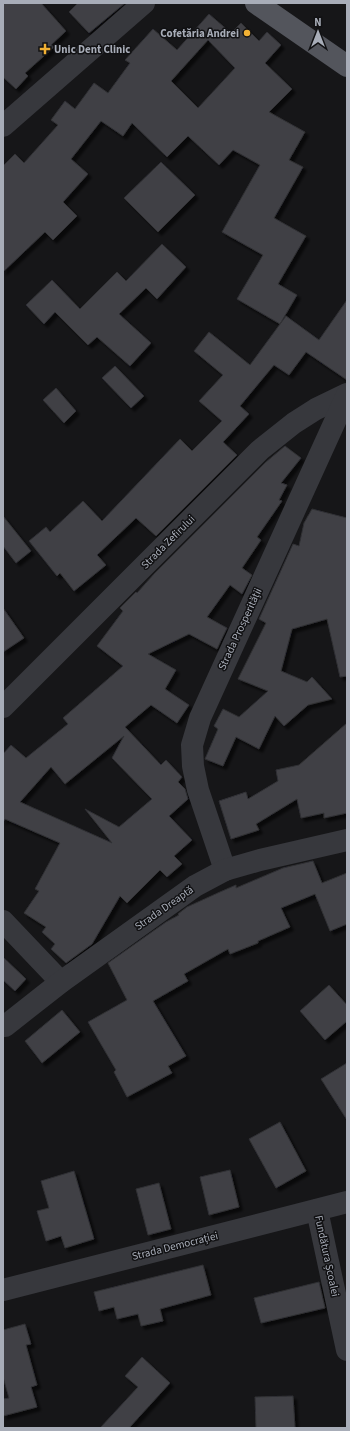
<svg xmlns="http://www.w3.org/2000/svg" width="350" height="1431" font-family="'Source Sans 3',sans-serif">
  <defs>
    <filter id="shadow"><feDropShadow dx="3.5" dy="3.5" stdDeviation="1" flood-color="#0009"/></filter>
  </defs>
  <rect width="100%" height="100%" fill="#161618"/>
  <g fill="#404145" stroke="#303034" fill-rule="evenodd" filter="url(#shadow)">
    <polygon points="3,3 41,3 66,31 51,45 54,47 25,73 28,76 16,89 3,77"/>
    <polygon points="78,3 125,3 89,33 69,12"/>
    <path d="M209,14L231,33L241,23L259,41L267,32L281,45L265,63L292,89L269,112L305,132L289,160L303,167L274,218L306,236L278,284L297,295L280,324L237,299L263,255L222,232L260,165L233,150L219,165L188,136L167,157L132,123L123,136L101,121L71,159L88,174L63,202L77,216L53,240L45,232L3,272V166L15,154L24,163L58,125L51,120L65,101L75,109L94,83L108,93L130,63L125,60L153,29L177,50ZM208,40L235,68L198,108L171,81Z"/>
    <polygon points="161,162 195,195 158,232 124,198"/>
    <polygon points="162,244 186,267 157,299 146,288 119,314 151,343 130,366 97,337 88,345 55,312 44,324 26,305 52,280 80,309 117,272 126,281"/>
    <polygon points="347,300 347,380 306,352 289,375 274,365 240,406 249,414 223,442 237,455 156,536 136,518 97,555 106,565 74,591 60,573 57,576 29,541 46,527 50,532 83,501 102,521 180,439 192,451 222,421 199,401 223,375 194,351 209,332 250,365 286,316 319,340"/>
    <polygon points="115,366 144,396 131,408 102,378"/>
    <polygon points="56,388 76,411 64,423 43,400"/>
    <path d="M285,446L301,458L281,483L287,485L279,500L282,501L257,537L261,540L242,568L252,575L242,594L230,585L207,617L227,628L217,649L189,634L148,654L176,670L165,689L189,705L177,723L151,705L125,727L161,765L166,760L182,777L178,782L185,789L188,799L169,816L192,840L174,856L182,864L167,877L160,870L127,903L120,896L92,944L66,963L51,949L55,944L42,932L46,927L24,913L39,891L35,889L60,843L5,819L3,822V754L11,745L26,758L68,724L63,718L123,666L97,646L123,611L120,608L136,592L137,593L154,574L266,462ZM124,736L112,758L152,799L119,827L85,809L112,843L20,802L51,767L65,784Z"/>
    <polygon points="312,509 347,518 347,676 340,677 327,619 292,629 281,671 307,682 312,677 332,699 308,705 284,726 275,716 259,749 236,737 223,766 205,759 218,729 214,726 223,709 239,717 268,691 238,679 266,623 259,619 293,544 299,546 304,523"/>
    <polygon points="3,516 31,551 16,563 3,546"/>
    <polygon points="3,608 24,638 3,652"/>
    <polygon points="347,723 347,813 324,818 324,813 301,818 297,799 256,824 259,830 231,839 219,801 246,792 248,799 278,781 276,770 299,765"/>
    <polygon points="313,861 322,883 347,873 347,924 330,931 315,894 281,908 290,927 258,941 258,943 230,954 228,949 184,974 188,981 153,1001 186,1056 168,1066 172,1073 127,1097 114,1072 116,1070 88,1022 127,1000 108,963 166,922 179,915 178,914 187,907 220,892 236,885 236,888 283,868"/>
    <polygon points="3,957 26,979 15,991 3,980"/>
    <polygon points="329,985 347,1005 347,1021 325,1040 300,1011"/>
    <polygon points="62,1010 80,1032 42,1063 25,1041"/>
    <polygon points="347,1063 347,1120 321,1079"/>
    <polygon points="280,1122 306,1171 276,1188 249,1139"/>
    <polygon points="230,1170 239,1207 209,1215 200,1177"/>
    <polygon points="74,1171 94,1239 65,1248 61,1236 46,1241 37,1211 49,1208 41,1181"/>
    <polygon points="159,1183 171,1229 148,1235 136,1189"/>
    <polygon points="203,1265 211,1295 160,1309 163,1321 141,1326 138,1314 117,1319 114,1307 99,1311 94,1292"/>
    <polygon points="319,1282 325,1308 261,1323 254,1298"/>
    <polygon points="25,1324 31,1344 26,1345 37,1385 31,1387 37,1407 3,1416 3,1399 9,1398 3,1377 3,1330"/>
    <polygon points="142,1357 170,1383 129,1428 100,1428 138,1387 125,1376"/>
    <polygon points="293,1396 295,1428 256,1428 255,1397"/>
  </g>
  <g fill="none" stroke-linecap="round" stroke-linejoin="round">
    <g stroke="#37383d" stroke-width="22">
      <polyline points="3,126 144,3"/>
      <polyline points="3,707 260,450 294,423 316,409 347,394"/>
      <polyline points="225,870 198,790 193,766 192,745 200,718 347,395"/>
      <polyline points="3,921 61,982"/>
      <polyline points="5,1026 61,982 195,886 225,870 260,860 347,840"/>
      <polyline points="317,1210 347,1350"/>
      <polyline points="3,1290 347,1202"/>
    </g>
    <polyline stroke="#53555c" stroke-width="22" points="256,3 347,66"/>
  </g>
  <g fill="#f2b134" stroke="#111113" stroke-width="1.5">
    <circle cx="247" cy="33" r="4"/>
    <path d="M43 43h4v4h4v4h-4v4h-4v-4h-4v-4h4z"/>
  </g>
  <g text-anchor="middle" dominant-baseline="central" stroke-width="3" stroke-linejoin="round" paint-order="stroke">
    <g font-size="11" font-weight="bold" fill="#a8adb8" stroke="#111113" text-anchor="end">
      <text x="239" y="33">Cofetăria Andrei</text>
      <text x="54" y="49" text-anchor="start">Unic Dent Clinic</text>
    </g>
    <g font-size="11" fill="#a8adb8" stroke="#111113">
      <text transform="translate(168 542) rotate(-45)">Strada Zefirului</text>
      <text transform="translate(240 629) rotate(-65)">Strada Prosperității</text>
      <text transform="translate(164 908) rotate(-35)">Strada Dreaptă</text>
      <text transform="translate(175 1246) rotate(-14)">Strada Democrației</text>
      <text transform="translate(327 1256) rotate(78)">Fundătura Școalei</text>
    </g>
  </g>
  <rect width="350" height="1431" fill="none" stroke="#a8adb8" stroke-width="8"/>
  <g transform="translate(318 32)" stroke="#111113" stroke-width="3" paint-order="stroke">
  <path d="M0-3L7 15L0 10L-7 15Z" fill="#a8adb8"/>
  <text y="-6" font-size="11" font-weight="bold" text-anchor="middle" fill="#a8adb8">N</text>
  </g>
</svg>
